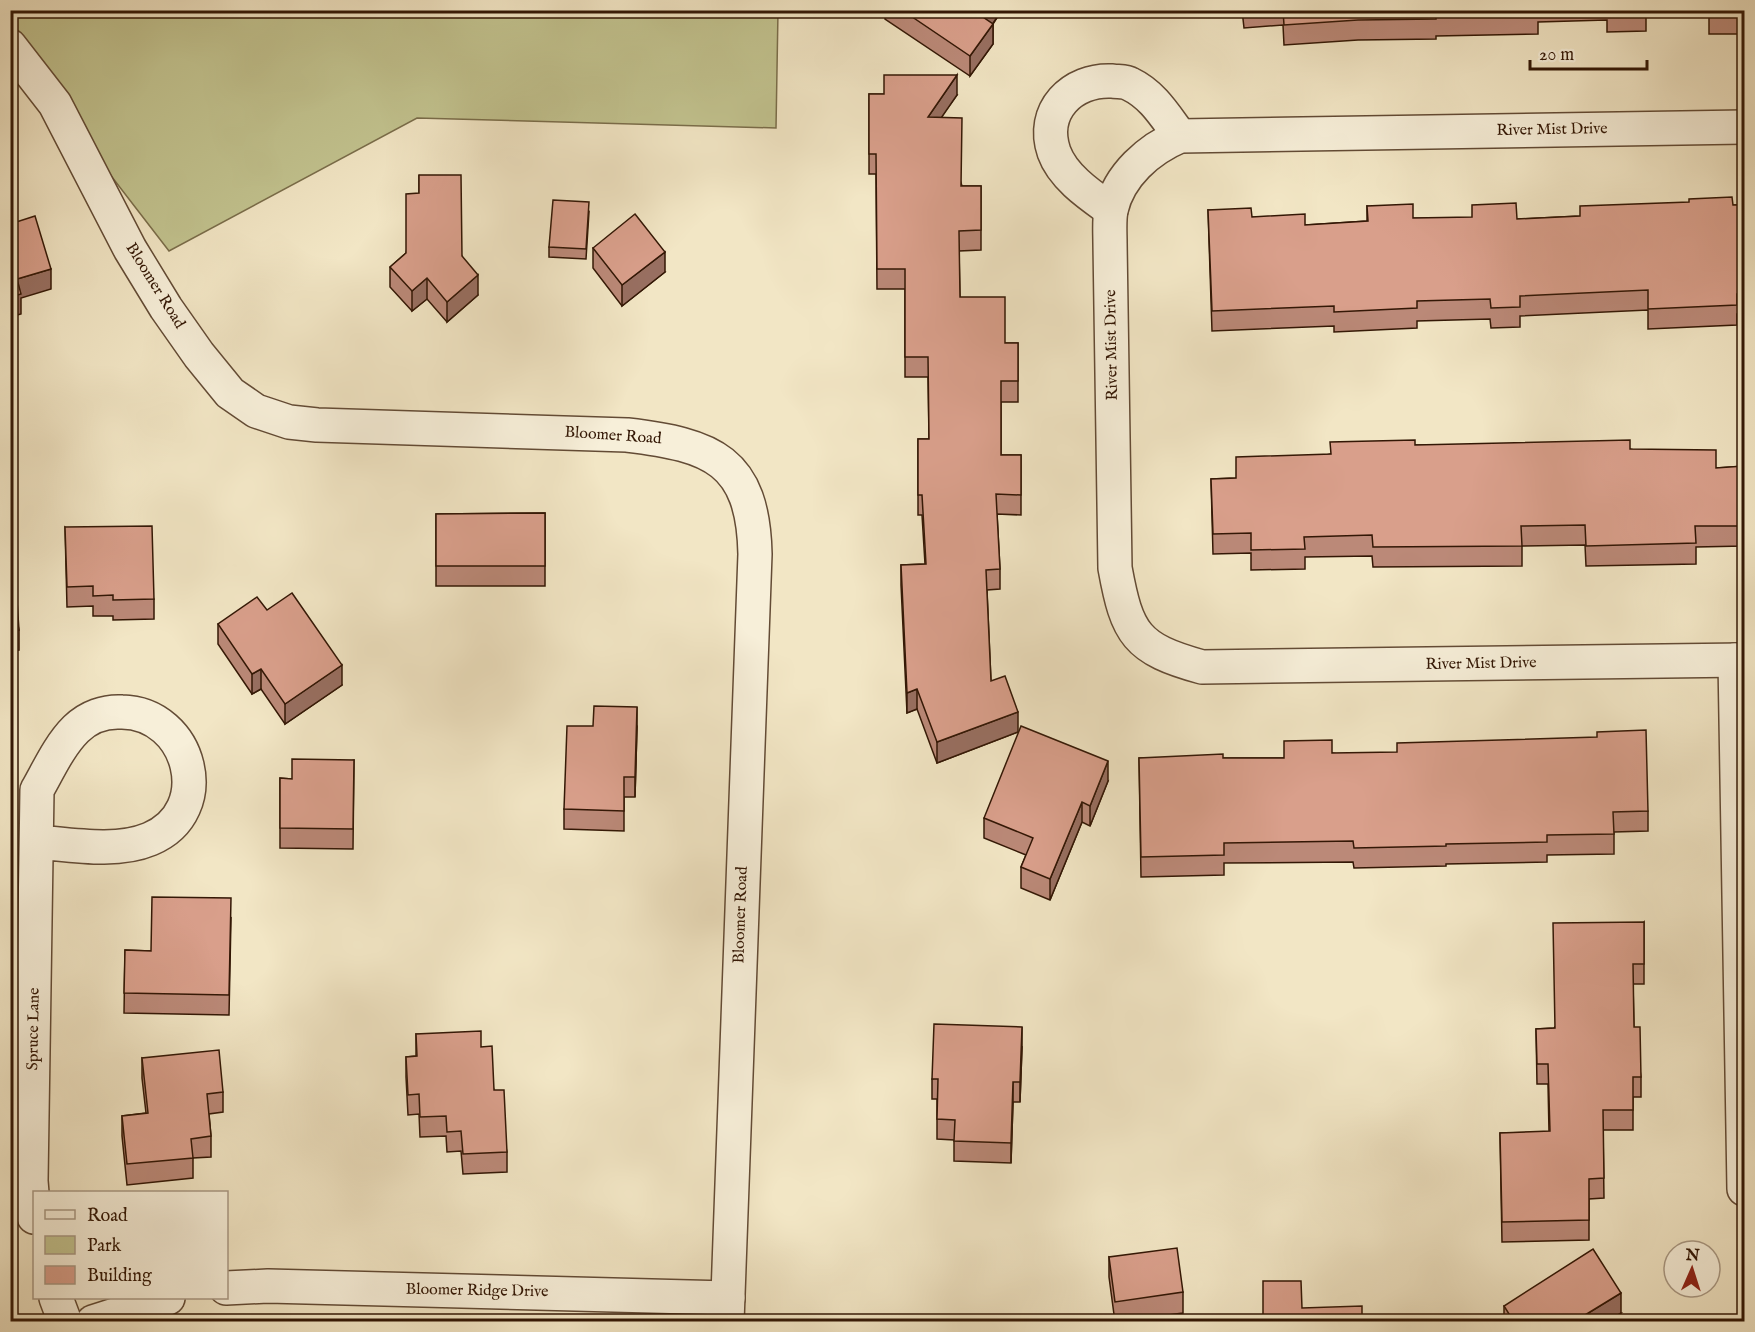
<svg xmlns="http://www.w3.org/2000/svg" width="1755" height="1332" font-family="'IM FELL English',serif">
  <rect width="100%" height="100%" fill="#f2e6c5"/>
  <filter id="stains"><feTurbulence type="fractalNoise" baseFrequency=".00333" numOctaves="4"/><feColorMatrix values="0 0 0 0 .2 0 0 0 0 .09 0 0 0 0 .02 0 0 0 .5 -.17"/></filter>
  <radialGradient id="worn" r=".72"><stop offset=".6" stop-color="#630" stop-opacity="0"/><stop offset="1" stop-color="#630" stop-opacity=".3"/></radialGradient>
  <polygon fill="#c2c38f" stroke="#7a6d4a" stroke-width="1.5" points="10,11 778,11 776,128 417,118 169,251 11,46"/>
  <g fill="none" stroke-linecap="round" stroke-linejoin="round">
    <defs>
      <g id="street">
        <path d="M10,46L55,104L130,249L166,308L199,355L230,393L256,411L289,422L317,425L627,435C712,445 753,460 755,554L727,1322"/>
        <path d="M1744,127L1180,136C1149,149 1119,175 1111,210C1109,220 1110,233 1110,243L1115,568C1127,634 1136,649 1202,667L1744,660"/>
        <path d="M1111,210C1090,195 1063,177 1054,152C1040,111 1072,79 1112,81C1118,82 1125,81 1130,84C1153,95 1165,116 1180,136"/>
        <polyline points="1735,660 1744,1189"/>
        <path d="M34,1217L31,1181L37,790C49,769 59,746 76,729C88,717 105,711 122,712C191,713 217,811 150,839C117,853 73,845 38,842"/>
        <polyline points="226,1288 268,1286 728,1298"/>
        <polyline points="56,1298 65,1322"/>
        <polyline points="93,1322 168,1298"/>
      </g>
    </defs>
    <use href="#street" stroke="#634b35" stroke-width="36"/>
    <use href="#street" stroke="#f7efd9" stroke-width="33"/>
  </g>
  <g fill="#bb8978" stroke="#331705" stroke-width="1.5">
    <polygon points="885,10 1002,10 993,24 993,44 970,76 885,19"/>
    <polygon points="1242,10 1744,10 1744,34 1709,34 1709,16 1646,16 1646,31 1607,32 1607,20 1538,22 1538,34 1436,36 1436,39 1358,40 1284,45 1283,25 1244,28"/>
    <polygon points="869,94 957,95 941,117 962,186 981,186 981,250 959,251 960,297 1005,343 1018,343 1018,402 1001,402 1001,455 1021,455 1021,515 997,514 1000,569 1000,589 987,590 991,681 1018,732 937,763 917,709 907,713 901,585 901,565 925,564 922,515 918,515 918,439 929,439 928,377 905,377 905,289 877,289 876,174 869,174"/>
    <polygon points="419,175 462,256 478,295 447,322 427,299 412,311 390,287 390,267 406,253 419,193"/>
    <polygon points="1733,205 1744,205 1744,314 1737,314 1737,325 1648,329 1648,310 1520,316 1520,327 1491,328 1490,319 1417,321 1417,328 1334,332 1334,326 1212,331 1208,210 1305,225 1367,221 1367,206 1413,218 1517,219 1580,216"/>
    <polygon points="589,212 586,259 549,257 549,247"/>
    <polygon points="593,248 665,272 622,306 593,268"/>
    <polygon points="1415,445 1630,449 1716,468 1744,466 1744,546 1696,547 1696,564 1586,566 1585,545 1522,546 1522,566 1373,567 1372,556 1305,557 1305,569 1251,570 1251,553 1213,554 1211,479 1236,478 1330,454"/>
    <polygon points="545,513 545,586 436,586 436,514"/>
    <polygon points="65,527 154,599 154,619 113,620 113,616 93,616 93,606 67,607"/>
    <polygon points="10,587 19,630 19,650 10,651"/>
    <polygon points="267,610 342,685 285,724 261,689 252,694 218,644 218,624"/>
    <polygon points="637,727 635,797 624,797 624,831 564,829 564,809"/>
    <polygon points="1332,753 1648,811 1648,831 1614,832 1614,854 1547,855 1547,862 1446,864 1446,866 1354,868 1353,862 1224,863 1224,875 1141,877 1139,758 1284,758"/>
    <polygon points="354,760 353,849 280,848 280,778 292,779"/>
    <polygon points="1108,781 1090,826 1082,822 1050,900 1021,888 1021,867 1026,855 984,838 984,818"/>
    <polygon points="231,918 229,1015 124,1013 125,950 151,951"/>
    <polygon points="1644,922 1644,984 1633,984 1634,1027 1641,1077 1641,1097 1633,1097 1633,1130 1603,1130 1604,1198 1589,1199 1589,1240 1502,1242 1500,1133 1549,1132 1548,1084 1537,1084 1536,1029 1554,1028"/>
    <polygon points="416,1034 481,1047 494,1090 507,1152 507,1172 463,1174 461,1151 447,1152 446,1136 420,1137 419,1114 408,1115 406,1077 406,1057 416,1056"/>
    <polygon points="1022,1047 1020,1102 1013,1102 1011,1163 954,1161 954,1140 937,1139 937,1099 932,1099 932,1079"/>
    <polygon points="142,1058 223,1092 223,1112 209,1114 211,1136 211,1157 193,1158 193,1178 127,1185 122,1136 122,1116 146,1113 142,1078"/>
    <polygon points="1109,1257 1183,1292 1183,1313 1115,1322 1109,1277"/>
    <polygon points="1504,1306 1621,1313 1607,1322 1504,1322"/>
  </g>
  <g fill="#986f61" stroke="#331705" stroke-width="1.5">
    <polygon points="988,10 1002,10 983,38 983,17"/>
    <polygon points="993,24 993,44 970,76 970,56"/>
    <polygon points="957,75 957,95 928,137 928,117"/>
    <polygon points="665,252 665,272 622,306 622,285"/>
    <polygon points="51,269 51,289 21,298 21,314 10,317 10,297 17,279"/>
    <polygon points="478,275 478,295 447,322 447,302"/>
    <polygon points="427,278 427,299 412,311 412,291"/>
    <polygon points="342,665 342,685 285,724 285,704"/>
    <polygon points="261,669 261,689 252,694 252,674"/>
    <polygon points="917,689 917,709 907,713 907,693"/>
    <polygon points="637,707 637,727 635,797 635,777"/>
    <polygon points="1018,712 1018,732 937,763 937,742"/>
    <polygon points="1108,761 1108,781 1090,826 1090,806"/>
    <polygon points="1082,802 1082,822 1050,900 1050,879"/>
    <polygon points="1022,1027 1022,1047 1020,1102 1020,1082"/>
    <polygon points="1013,1082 1013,1102 1011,1163 1011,1143"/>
    <polygon points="1621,1293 1621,1313 1607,1322 1585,1322 1585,1315"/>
  </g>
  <g fill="#d99f8b" stroke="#331705" stroke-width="1.5">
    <polygon points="902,10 988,10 983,17 993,24 970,56"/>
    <polygon points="1283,10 1538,10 1538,14 1436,16 1436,19 1358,20 1284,25"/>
    <rect x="1607" y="10" width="39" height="1"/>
    <rect x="1709" y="10" width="35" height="4"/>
    <polygon points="884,75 957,75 928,117 962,118 961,186 981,186 981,230 959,231 960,297 1005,297 1005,343 1018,343 1018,381 1001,381 1001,455 1021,455 1021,495 996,494 1000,569 986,570 991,681 1005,676 1018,712 937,742 917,689 907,693 901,565 926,564 922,495 918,495 918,439 929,439 928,357 905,357 905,269 877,269 876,154 869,154 869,94 884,94"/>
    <polygon points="419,175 461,175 462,256 478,275 447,302 427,278 412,291 390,267 406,253 406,194 419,193"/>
    <polygon points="1732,197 1733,205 1744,205 1744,294 1737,294 1737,305 1648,309 1648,290 1520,296 1520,307 1491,308 1490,299 1417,301 1417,308 1334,312 1334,306 1212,311 1208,210 1251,208 1252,217 1305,214 1305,225 1368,221 1367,206 1413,204 1413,218 1472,217 1472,205 1516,203 1517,219 1580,216 1580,206 1689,202 1689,199"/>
    <polygon points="553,200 589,202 586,249 549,247"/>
    <polygon points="635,214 665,252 622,285 593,248"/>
    <polygon points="35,216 51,269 17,279 21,294 10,297 10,224"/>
    <polygon points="1415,440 1415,445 1630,440 1630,449 1716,450 1716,468 1744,466 1744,526 1695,526 1696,543 1586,546 1585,525 1521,526 1522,546 1373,547 1372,535 1304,537 1305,549 1251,550 1251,533 1213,534 1211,479 1236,478 1236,457 1331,454 1330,442"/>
    <polygon points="545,513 545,566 436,566 436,514"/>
    <polygon points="152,526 154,599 113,600 113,595 93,596 93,586 67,587 65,527"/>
    <polygon points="16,586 19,630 10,631 10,587"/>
    <polygon points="292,593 342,665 285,704 261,669 252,674 218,624 257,597 267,610"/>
    <polygon points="594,706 637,707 635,777 624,777 624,811 564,809 567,726 593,726"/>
    <polygon points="1021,726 1108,761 1090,806 1082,802 1050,879 1021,867 1033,838 984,818"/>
    <polygon points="1646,730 1648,811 1613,812 1614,834 1547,835 1547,842 1446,844 1446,846 1354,848 1353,841 1224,843 1224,855 1141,857 1139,758 1223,754 1223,758 1284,758 1284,741 1332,740 1332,753 1397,752 1397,743 1597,737 1597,732"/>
    <polygon points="292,759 354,760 353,829 280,828 280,778 292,779"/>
    <polygon points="152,897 231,898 229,995 124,993 125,950 151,951"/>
    <polygon points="1644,922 1644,964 1633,964 1634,1027 1640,1027 1641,1077 1633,1077 1633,1110 1603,1110 1604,1178 1589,1179 1589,1220 1502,1222 1500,1133 1550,1131 1548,1064 1537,1064 1536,1029 1555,1028 1553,923"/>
    <polygon points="934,1024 1022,1027 1020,1082 1013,1082 1011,1143 954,1141 955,1120 937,1119 938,1079 932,1079"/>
    <polygon points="481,1031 481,1047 492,1046 494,1090 504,1090 507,1152 463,1154 461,1131 447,1132 446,1116 420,1117 419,1094 408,1095 406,1057 417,1056 416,1034"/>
    <polygon points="219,1050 223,1092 207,1094 211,1136 191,1139 193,1158 127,1164 122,1116 148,1113 142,1058"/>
    <polygon points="1177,1248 1183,1292 1115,1302 1109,1257"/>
    <polygon points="1593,1249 1621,1293 1585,1315 1599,1322 1514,1322 1504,1306"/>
    <polygon points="1263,1281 1301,1281 1302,1308 1362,1306 1362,1322 1263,1322"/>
  </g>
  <g text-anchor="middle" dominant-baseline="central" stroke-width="6" stroke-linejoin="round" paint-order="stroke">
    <g font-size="16" fill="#331705" stroke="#f7efd9">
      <text transform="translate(1552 130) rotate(-1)">River Mist Drive</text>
      <text transform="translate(155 286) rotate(58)">Bloomer Road</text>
      <text transform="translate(1112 345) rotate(-91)">River Mist Drive</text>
      <text transform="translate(613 436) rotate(4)">Bloomer Road</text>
      <text transform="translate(1481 664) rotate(-1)">River Mist Drive</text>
      <text transform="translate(741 915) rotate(-88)">Bloomer Road</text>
      <text transform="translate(34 1029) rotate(-89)">Spruce Lane</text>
      <text transform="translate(477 1291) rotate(1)">Bloomer Ridge Drive</text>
    </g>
  </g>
  <rect width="1755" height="1332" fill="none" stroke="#f2e6c5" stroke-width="36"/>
  <rect x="12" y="12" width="1731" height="1308" fill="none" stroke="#331705" stroke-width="3"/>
  <rect x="18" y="18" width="1719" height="1296" fill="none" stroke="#331705" stroke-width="1.5"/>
  <rect x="33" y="1191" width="195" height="108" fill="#f7efd9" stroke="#a99984" stroke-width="1.5"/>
  <rect x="45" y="1210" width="30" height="9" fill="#f7efd9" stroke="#a99984" stroke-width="1.5"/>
  <text x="87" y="1221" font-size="18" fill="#331705">Road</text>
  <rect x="45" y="1236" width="30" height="18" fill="#c2c38f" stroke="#a99984" stroke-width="1.5"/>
  <text x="87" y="1251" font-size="18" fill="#331705">Park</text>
  <rect x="45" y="1266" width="30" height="18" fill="#d99f8b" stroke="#a99984" stroke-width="1.5"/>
  <text x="87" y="1281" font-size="18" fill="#331705">Building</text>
  <g transform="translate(1692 1269) rotate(3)"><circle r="28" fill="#f7efd9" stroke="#a99984" stroke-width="1.5"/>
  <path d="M0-4.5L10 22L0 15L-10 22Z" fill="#8f2418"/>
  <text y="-9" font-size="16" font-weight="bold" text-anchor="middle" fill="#331705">N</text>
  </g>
  <path d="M1530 60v9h117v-9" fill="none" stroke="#331705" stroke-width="3"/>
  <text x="1539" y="60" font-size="18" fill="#331705" stroke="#f7efd9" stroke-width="4.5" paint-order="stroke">20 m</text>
  <rect width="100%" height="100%" filter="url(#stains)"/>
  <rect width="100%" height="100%" fill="url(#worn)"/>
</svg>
